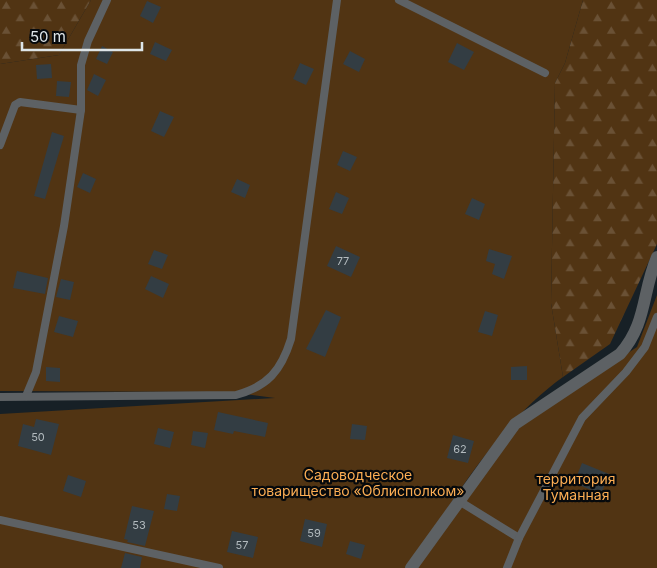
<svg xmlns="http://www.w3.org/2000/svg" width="657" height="568" font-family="Inter,sans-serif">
  <defs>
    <pattern id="forest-firs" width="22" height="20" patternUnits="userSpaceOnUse" patternTransform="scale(1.25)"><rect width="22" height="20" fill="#513413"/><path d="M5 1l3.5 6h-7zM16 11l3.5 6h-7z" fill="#6a5135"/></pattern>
  </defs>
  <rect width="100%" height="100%" fill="#172026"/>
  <!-- green -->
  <g fill="#513413">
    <path d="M91,0H583L565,63L555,83L551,303L563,377C496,425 454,501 407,568H0V414L275,398L230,392L0,391V64L59,55Z"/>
    <path d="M657,295V568H415L512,433L554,402L637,347Z"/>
  </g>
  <!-- forest -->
  <g fill="url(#forest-firs)">
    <path d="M0,0H91L59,55L0,64Z"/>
    <path d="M583,0H657V244L610,344L563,377L551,303L555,83L565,63Z"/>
  </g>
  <!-- building -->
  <g fill="#333d43">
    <path d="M147,1L161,7L153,23L140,16Z"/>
    <path d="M155,42L172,50L166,61L150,54Z"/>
    <path d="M457,43L474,52L464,70L448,62Z"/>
    <path d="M102,46L113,52L107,64L96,59Z"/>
    <path d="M350,51L365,59L359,72L343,64Z"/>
    <path d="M300,63L314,69L306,85L293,79Z"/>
    <path d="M51,64L52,78L37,79L36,65Z"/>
    <path d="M94,74L106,80L98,96L87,90Z"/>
    <path d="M57,81L71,82L69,97L56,96Z"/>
    <path d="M160,111L174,117L164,137L151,131Z"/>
    <path d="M52,132L64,136L45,199L34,196Z"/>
    <path d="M343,151L357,157L350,171L337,165Z"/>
    <path d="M83,173L96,179L90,193L77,187Z"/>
    <path d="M237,179L250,185L245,198L231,192Z"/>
    <path d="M336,192L349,198L342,214L329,209Z"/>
    <path d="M472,198L485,204L479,220L465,214Z"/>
    <path d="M336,246L360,257L351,277L327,266Z"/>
    <path d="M489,249L512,256L504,279L492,274L495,264L486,261Z"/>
    <path d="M154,250L168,255L162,269L148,264Z"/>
    <path d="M17,271L48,278L45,294L13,288Z"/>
    <path d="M151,276L169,284L163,298L145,289Z"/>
    <path d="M61,279L74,282L70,300L56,297Z"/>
    <path d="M326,310L341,317L325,357L306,349Z"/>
    <path d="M485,311L498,315L492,336L478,332Z"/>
    <path d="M59,316L78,321L73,337L54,332Z"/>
    <path d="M527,366V380H511V367Z"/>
    <path d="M46,367L60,368V382L46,381Z"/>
    <path d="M218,412L268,423L265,437L234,431L233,434L214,430Z"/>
    <path d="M36,419L59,424L51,455L18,446L23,424L34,427Z"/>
    <path d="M352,424L367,426L365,440L350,439Z"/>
    <path d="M158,428L174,432L170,448L154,444Z"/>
    <path d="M193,431L208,433L205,448L191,445Z"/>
    <path d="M453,435L474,441L468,463L447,458Z"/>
    <path d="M582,463L609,474L601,494L574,483Z"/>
    <path d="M68,475L86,481L81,497L63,491Z"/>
    <path d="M167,494L180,496L177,511L164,509Z"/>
    <path d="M132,506L154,511L145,546L127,542L128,540L124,539Z"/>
    <path d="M305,519L327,524L322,547L300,541Z"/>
    <path d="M232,531L258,537L253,558L227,552Z"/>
    <path d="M350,541L365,545L361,559L346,554Z"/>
    <path d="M125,553L142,557L140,568H121Z"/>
  </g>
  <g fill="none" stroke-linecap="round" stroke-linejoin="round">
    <!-- service -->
    <g stroke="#5d6164" stroke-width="8">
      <path d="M399,0L545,73"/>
      <path d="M0,145L15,105L20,102L81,110"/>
      <path d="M26,396L36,372L64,226L81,110V65L88,41L107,0"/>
      <path d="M0,397L236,395C268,386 281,371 291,339L337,0"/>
      <path d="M459,501L519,538"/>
      <path d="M0,520L219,568"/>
      <path d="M507,568L519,538L582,418L626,372L645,347L657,317"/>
    </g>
    <!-- minor -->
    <path stroke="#5d6164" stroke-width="12" d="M411,568L515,424L620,354C647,324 642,292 657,257"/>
  </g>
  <g text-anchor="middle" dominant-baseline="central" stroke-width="4.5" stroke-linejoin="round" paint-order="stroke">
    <!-- number labels -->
    <g font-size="11" fill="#b3bbbf">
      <text x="343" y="261">77</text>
      <text x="38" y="437">50</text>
      <text x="460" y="449">62</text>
      <text x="139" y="525">53</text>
      <text x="314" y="533">59</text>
      <text x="242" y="545">57</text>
    </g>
    <!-- park labels -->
    <g font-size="14" fill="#fdae54" stroke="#06090c">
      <text x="358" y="474">Садоводческое<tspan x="358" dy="16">товарищество «Облисполком»</tspan></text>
      <text x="576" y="478">территория<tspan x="576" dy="16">Туманная</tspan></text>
    </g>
  </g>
  <!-- scale -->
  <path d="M22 42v8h120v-8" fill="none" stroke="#dee5e8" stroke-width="2.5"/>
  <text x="30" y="42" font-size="15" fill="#dee5e8" stroke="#06090c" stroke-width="4" paint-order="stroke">50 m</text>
</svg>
